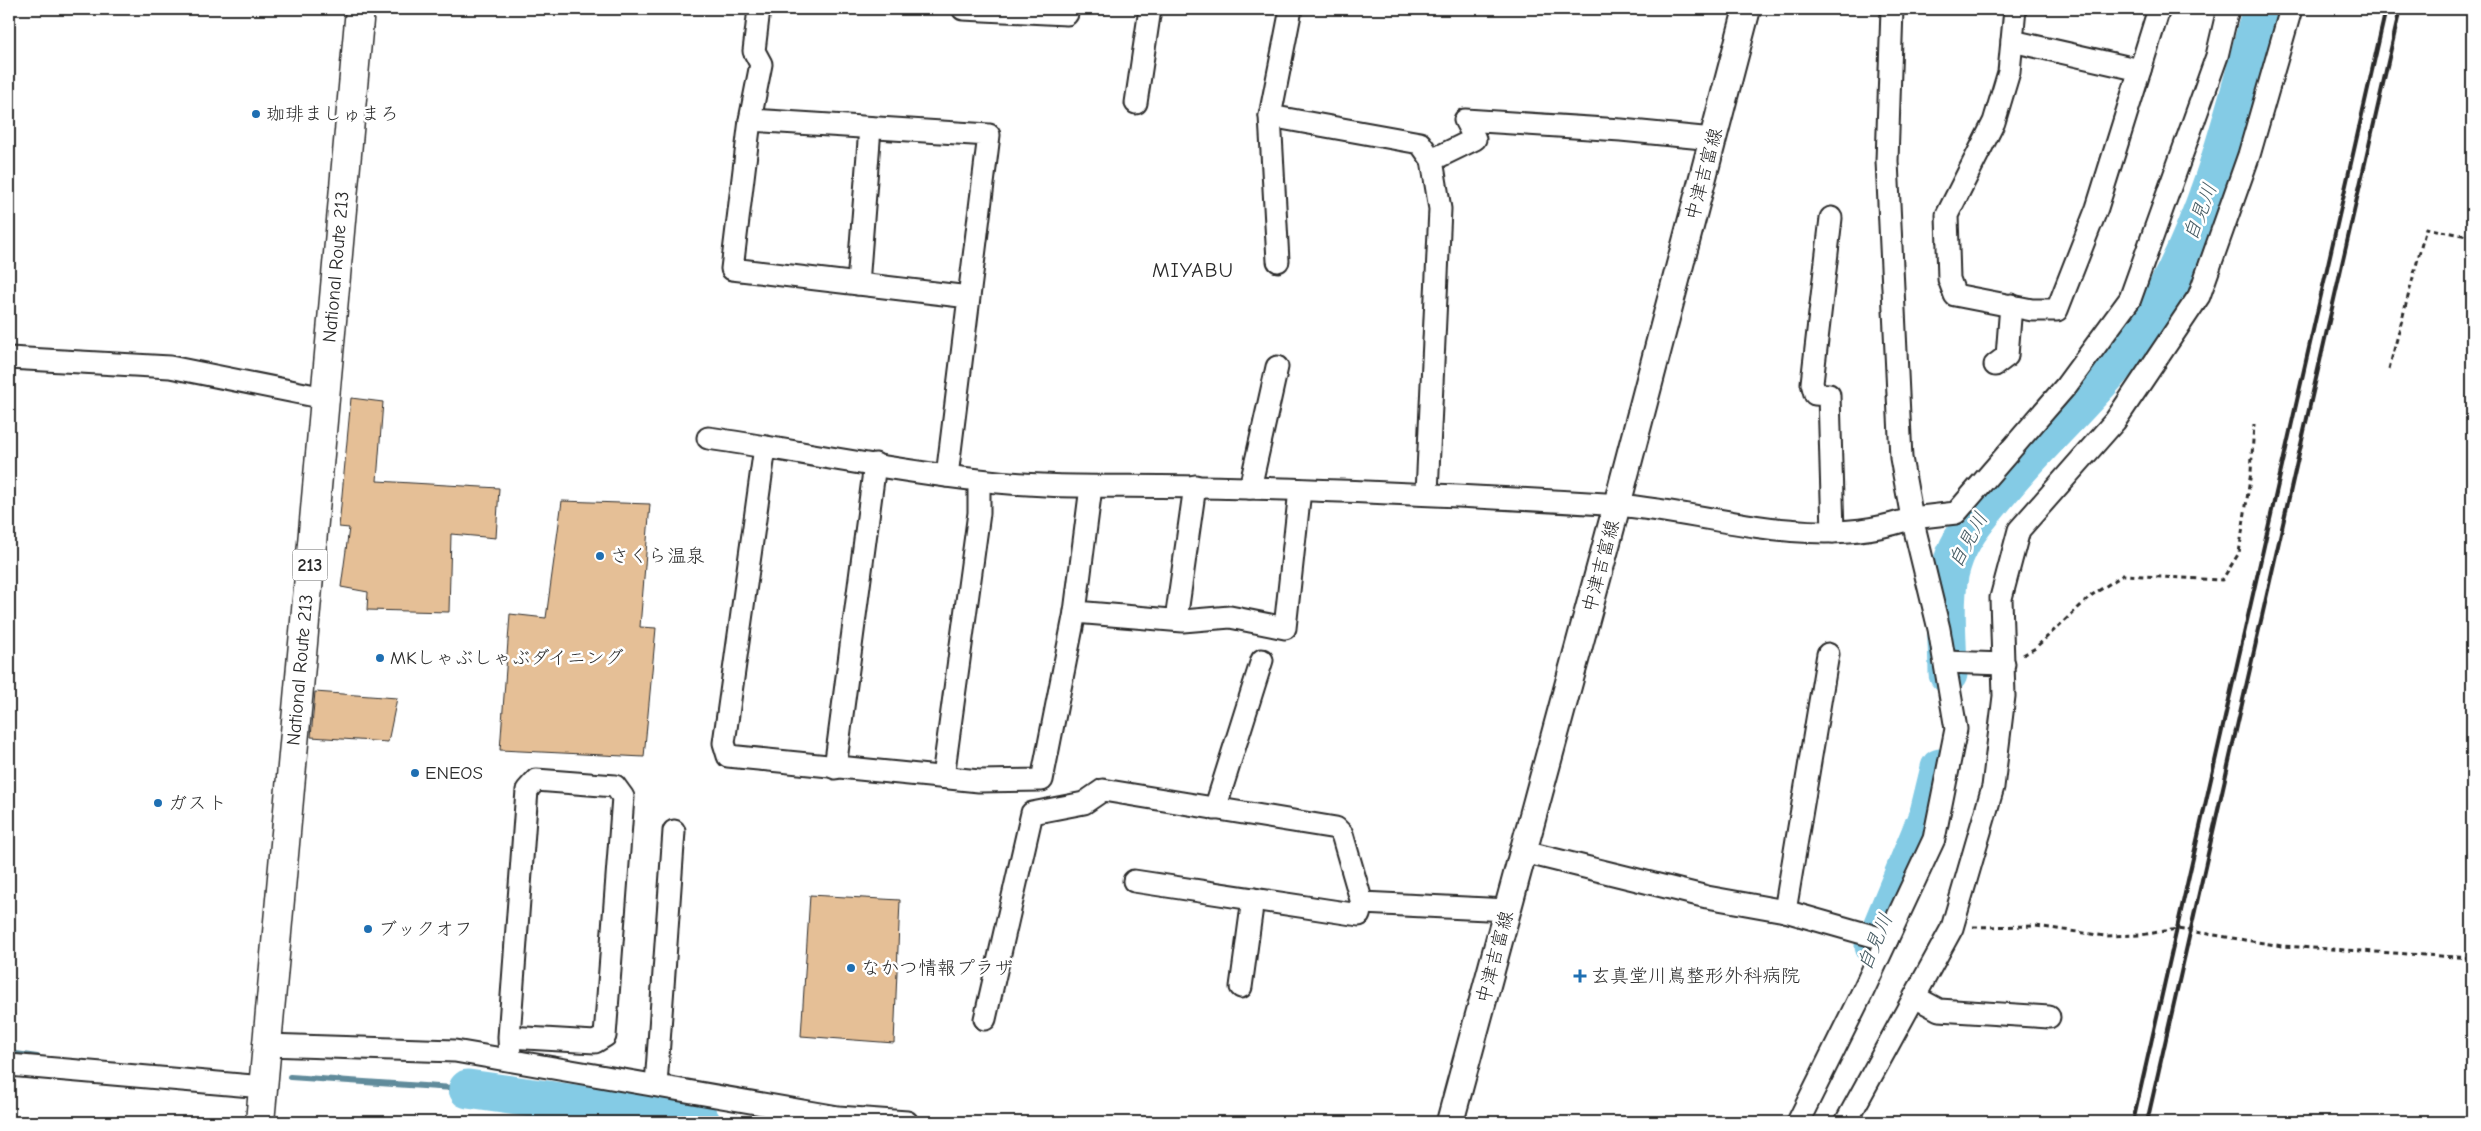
<svg xmlns="http://www.w3.org/2000/svg" width="2481" height="1131" font-family="'Comic Neue','Klee One',sans-serif">
  <rect width="100%" height="100%" fill="#fff"/>
  <filter id="ink" filterUnits="userSpaceOnUse"><feTurbulence type="fractalNoise" baseFrequency=".02" numOctaves="2"/><feDisplacementMap in="SourceGraphic" scale="10" xChannelSelector="R" yChannelSelector="G"/><feConvolveMatrix kernelMatrix="1 2 1 2 8 2 1 2 1" color-interpolation-filters="sRGB"/></filter>
  <g filter="url(#ink)">
    <g fill="none" stroke-linecap="round" stroke-linejoin="round">
      <!-- stream -->
      <g stroke="#608b9b" stroke-width="6">
        <path d="M9,1053L37,1057"/>
        <path d="M290,1077L468,1089"/>
      </g>
      <!-- river -->
      <g stroke="#84cbe5" stroke-width="39">
        <path d="M1948,674C1948,643 1942,593 1952,564C1960,537 1979,516 1997,494C2046,433 2112,379 2153,313C2209,223 2235,110 2262,9"/>
        <path d="M1874,946L1929,813L1940,768"/>
        <path d="M468,1089L701,1122"/>
      </g>
    </g>
    <!-- building -->
    <g fill="#e5bf96" stroke="#2b2b2b">
      <path d="M351,398L383,402L377,481L499,488L496,538L451,534L449,612L367,610L368,592L341,587L349,528L339,527Z"/>
      <path d="M562,501L650,504L640,627L656,628L644,757L500,750L510,614L546,618Z"/>
      <path d="M315,692L397,698L388,742L311,737Z"/>
      <path d="M810,895L900,900L894,1043L801,1036Z"/>
    </g>
    <g fill="none" stroke-linecap="round" stroke-linejoin="round">
      <!-- minor casing -->
      <g stroke="#2b2b2b" stroke-width="25">
        <g id="minor">
          <path d="M963,9L1067,14"/>
          <path d="M1291,9L1270,116L1420,143L1432,160L1440,209L1427,493"/>
          <path d="M2015,9L2009,72L1994,122L1947,215L1949,279L1955,295L2032,310H2057L2097,208L2159,9"/>
          <path d="M2012,41L2140,70"/>
          <path d="M1136,103L1150,9"/>
          <path d="M1270,116L1278,261"/>
          <path d="M750,120L761,64L754,51L759,9"/>
          <path d="M1432,160L1475,139L1465,120L1621,130L1713,139"/>
          <path d="M1831,218L1812,383L1815,394L1829,395L1833,532"/>
          <path d="M858,284L870,128"/>
          <path d="M9,358L170,367L325,398"/>
          <path d="M1995,365L2007,356L2011,305"/>
          <path d="M708,438C798,451 888,470 979,480C1052,489 1125,485 1198,487C1334,489 1469,496 1605,504C1706,510 1813,554 1912,518L1901,458L1887,161L1892,9"/>
          <path d="M765,447L724,743L728,756L979,781L1042,780L1075,612L1091,487"/>
          <path d="M947,476L989,135L750,120L732,269L969,297"/>
          <path d="M1250,488L1277,367"/>
          <path d="M1075,612L1183,621L1230,617L1285,628L1300,490"/>
          <path d="M1176,620L1195,486"/>
          <path d="M1945,662L2004,664"/>
          <path d="M835,768L875,464"/>
          <path d="M943,777L979,513V481"/>
          <path d="M1215,809L1262,660"/>
          <path d="M1524,852L1707,897L1785,911L1887,940"/>
          <path d="M1134,881L1359,915L1362,903"/>
          <path d="M1785,911L1828,654"/>
          <path d="M1241,987L1253,899"/>
          <path d="M1915,997L1939,1010L2049,1017"/>
          <path d="M985,1019L1032,813L1084,803L1103,790L1336,828L1342,834L1362,903L1508,910"/>
          <path d="M509,1037L595,1042L605,1036L623,797L615,786L536,780L527,790L509,1037L510,1059"/>
          <path d="M266,1045L455,1051L838,1117L907,1122"/>
          <path d="M9,1065L263,1087"/>
          <path d="M656,1085L674,831"/>
          <path d="M1798,1122L1863,991L1934,839L1956,729L1939,629L1912,518L1956,513L2066,386L2130,299L2217,56L2228,9"/>
          <path d="M1846,1122L1952,928L1993,787L2004,696L2001,598L2019,530L2115,421L2199,296L2249,155L2291,9"/>
        </g>
      </g>
      <!-- major casing -->
      <g stroke="#2b2b2b" stroke-width="30">
        <path id="major" d="M1450,1122L1617,505L1747,9"/>
      </g>
      <!-- highway casing -->
      <g stroke="#2b2b2b" stroke-width="31">
        <path id="highway" d="M260,1122L360,9"/>
      </g>
      <!-- path -->
      <g stroke="#2b2b2b" stroke-width="3" stroke-dasharray="5 4" stroke-linecap="butt">
        <path d="M2389,369L2426,228L2472,237"/>
        <path d="M2023,655L2034,649L2092,595L2123,575L2222,580L2239,553L2251,472L2254,424"/>
        <path d="M1973,927L2036,926L2105,936L2141,935L2177,929L2282,946L2472,958"/>
      </g>
      <!-- minor -->
      <use href="#minor" stroke="#fff" stroke-width="21"/>
      <!-- major -->
      <use href="#major" stroke="#fff" stroke-width="26"/>
      <!-- highway -->
      <use href="#highway" stroke="#fff" stroke-width="28"/>
      <!-- rail -->
      <g stroke="#2b2b2b" stroke-width="4">
        <path d="M2133,1122L2386,9"/>
        <path d="M2147,1122L2400,9"/>
      </g>
    </g>
  </g>
  <!-- markers -->
  <g fill="#1f6fb2" stroke="#fff" stroke-width="2">
    <circle cx="256" cy="114" r="5"/>
    <circle cx="600" cy="556" r="5"/>
    <circle cx="380" cy="658" r="5"/>
    <circle cx="415" cy="773" r="5"/>
    <circle cx="158" cy="803" r="5"/>
    <circle cx="368" cy="929" r="5"/>
    <circle cx="851" cy="968" r="5"/>
    <path d="M1577.5 968.5h5v5h5v5h-5v5h-5v-5h-5v-5h5z"/>
  </g>
  <g text-anchor="middle" dominant-baseline="central" stroke-width="5" stroke-linejoin="round" paint-order="stroke">
    <!-- shield labels -->
    <rect fill="#fff" stroke="#6b6b6b" stroke-width="1" x="292.5" y="549.5" width="35" height="31" rx="4"/>
    <g font-size="18" font-weight="bold" fill="#2b2b2b">
      <text x="310" y="565">213</text>
    </g>
    <!-- poi labels -->
    <g font-size="19" fill="#2b2b2b" stroke="#fff" text-anchor="start">
      <text x="266" y="114">珈琲ましゅまろ</text>
      <text x="610" y="556">さくら温泉</text>
      <text x="390" y="658">MKしゃぶしゃぶダイニング</text>
      <text x="425" y="773">ENEOS</text>
      <text x="168" y="803">ガスト</text>
      <text x="378" y="929">ブックオフ</text>
      <text x="861" y="968">なかつ情報プラザ</text>
      <text x="1591" y="976">玄真堂川嶌整形外科病院</text>
    </g>
    <!-- street labels -->
    <g font-size="19" fill="#2b2b2b" stroke="#fff">
      <text transform="translate(1704 174) rotate(-75)">中津吉富線</text>
      <text transform="translate(336 267) rotate(-85)">National Route 213</text>
      <text transform="translate(1601 566) rotate(-75)">中津吉富線</text>
      <text transform="translate(300 670) rotate(-85)">National Route 213</text>
      <text transform="translate(1495 957) rotate(-75)">中津吉富線</text>
    </g>
    <!-- water labels -->
    <g font-size="20" font-style="italic" fill="#465b63" stroke="#fff">
      <text transform="translate(2200 212) rotate(-69)">自見川</text>
      <text transform="translate(1968 540) rotate(-61)">自見川</text>
      <text transform="translate(1875 942) rotate(-67)">自見川</text>
    </g>
    <!-- quarter labels -->
    <g font-size="21" letter-spacing="1" fill="#2b2b2b" stroke="#fff">
      <text x="1193" y="270">MIYABU</text>
    </g>
  </g>
  <!-- margin -->
  <rect width="2481" height="1131" fill="none" stroke="#fff" stroke-width="30"/>
  <rect x="15" y="15" width="2451" height="1101" fill="none" stroke="#2b2b2b" stroke-width="2" filter="url(#ink)"/>
</svg>
